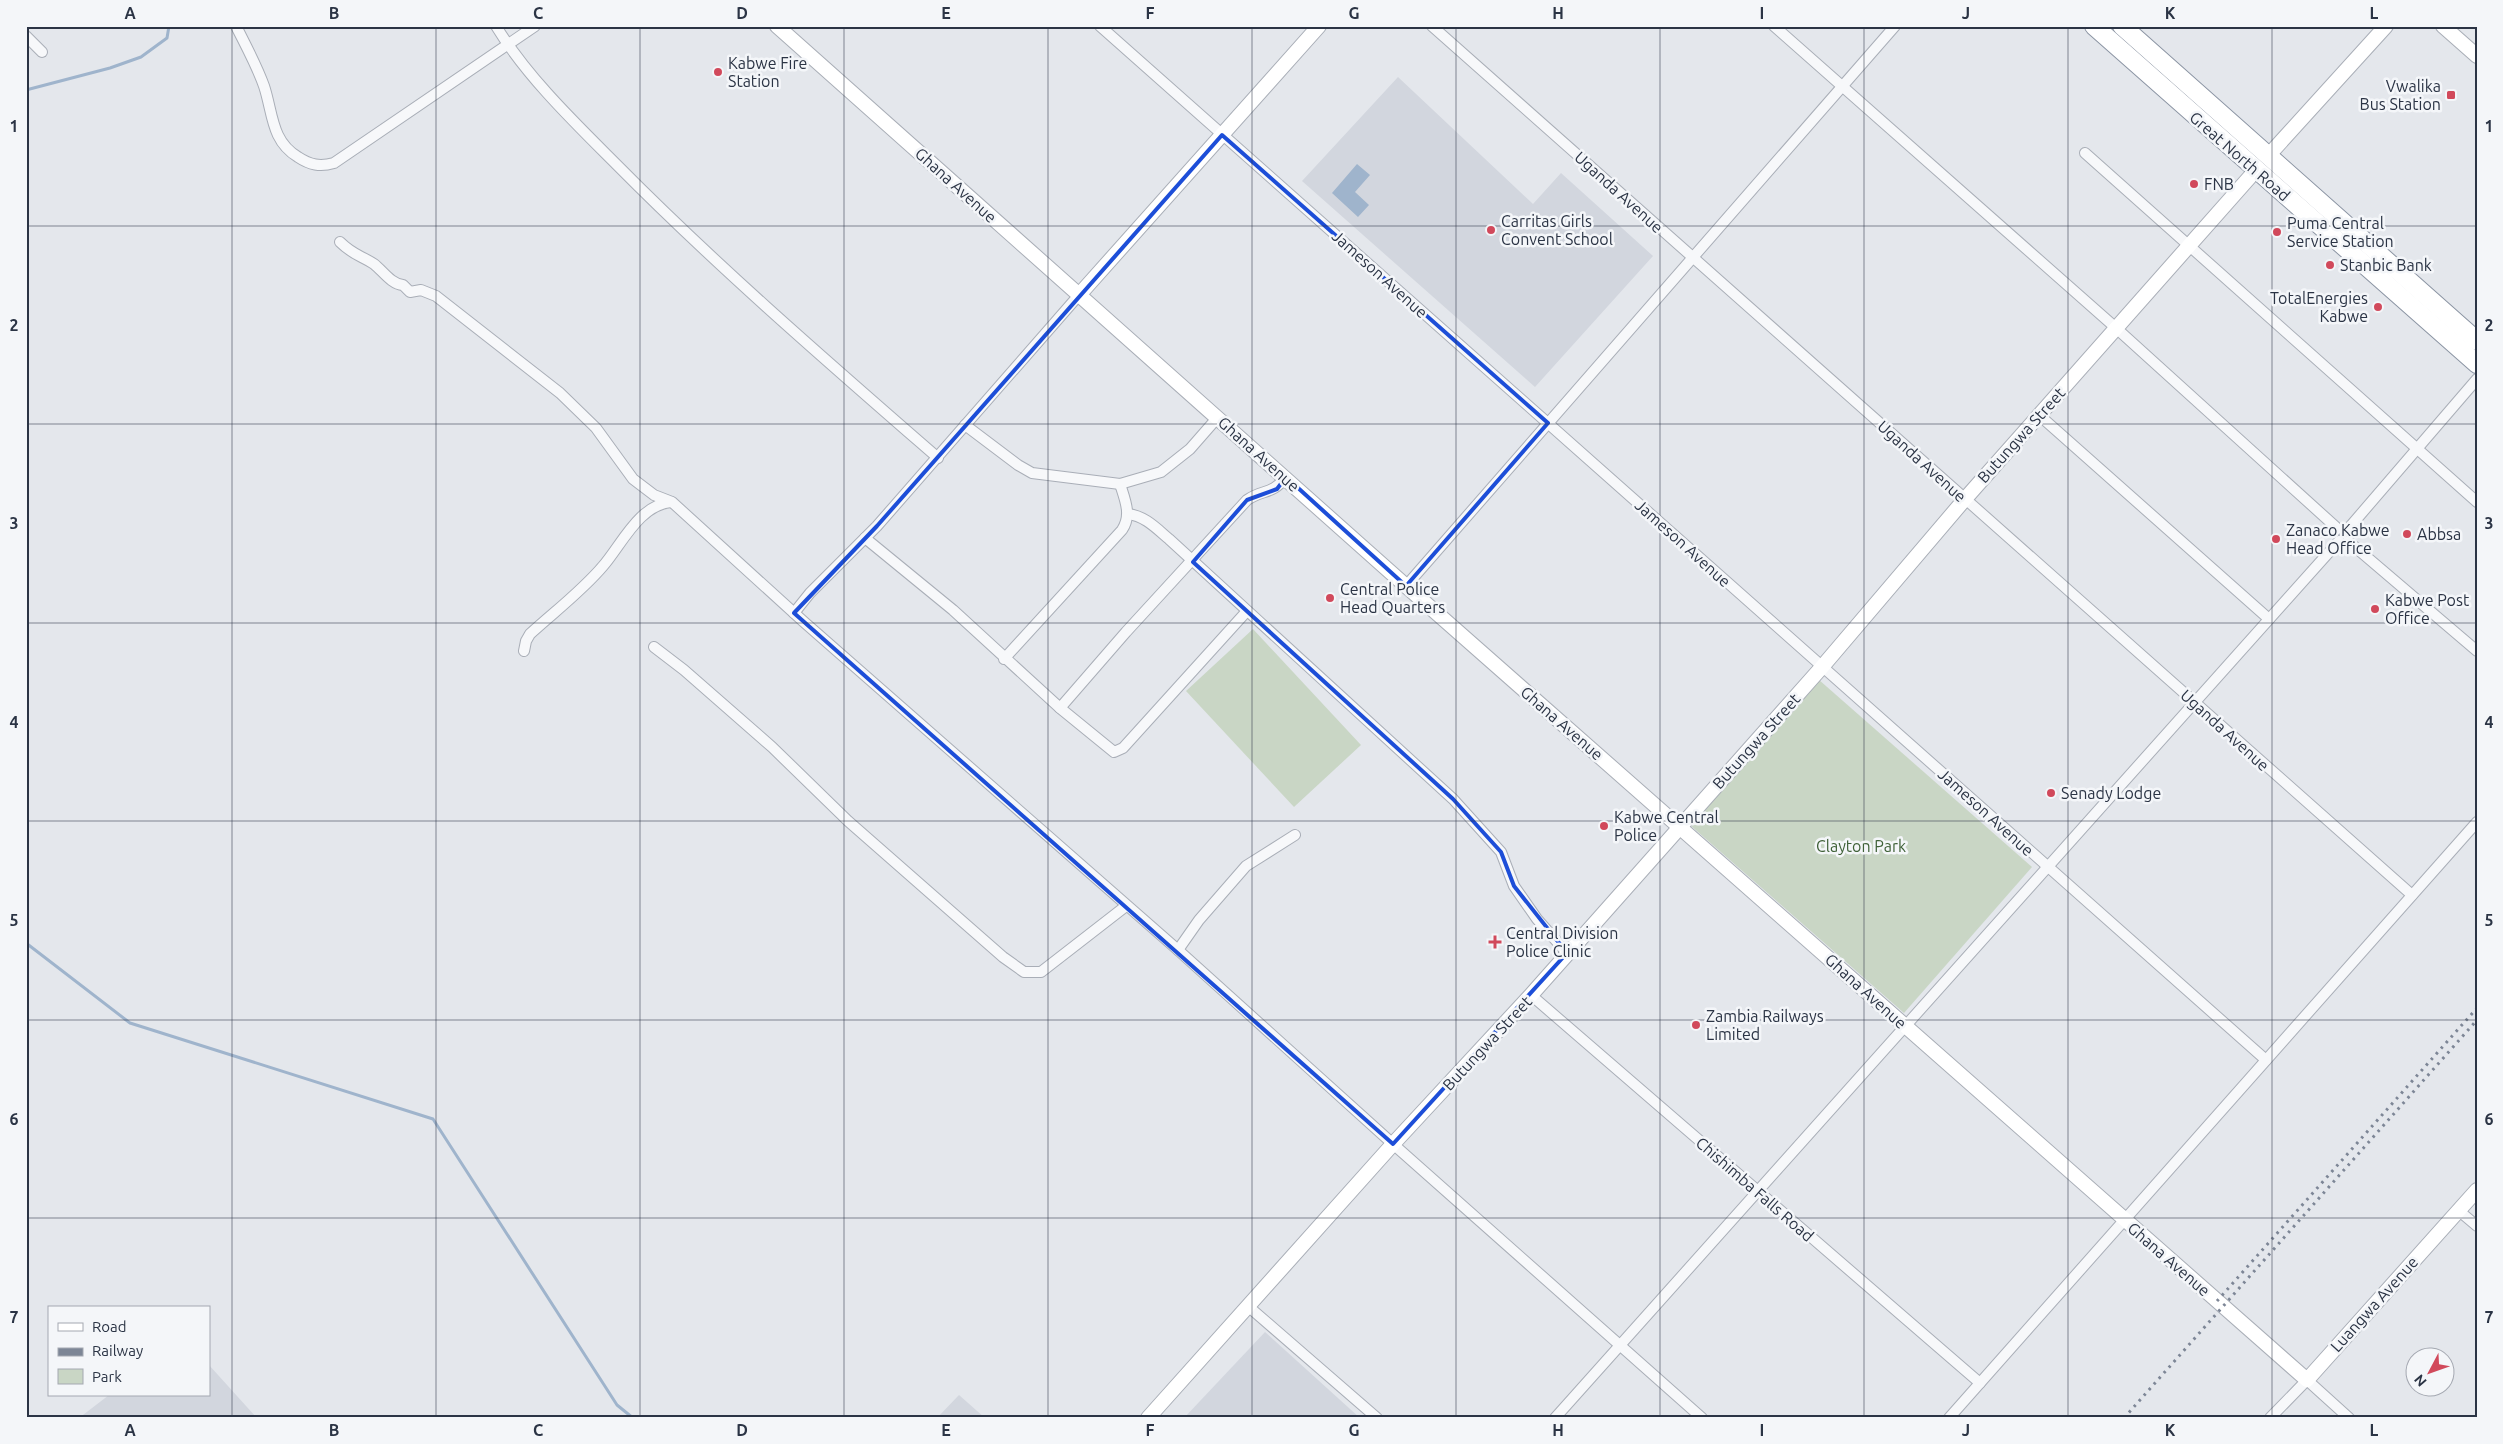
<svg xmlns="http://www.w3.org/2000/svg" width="2503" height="1444" font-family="Ubuntu,sans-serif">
  <rect width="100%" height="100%" fill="#e4e7ec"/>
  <!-- built -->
  <g fill="#d2d6de">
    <path d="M1398,77L1533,204L1561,173L1653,256L1535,387L1302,181Z"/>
    <path d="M1265,1332L1360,1418H1184Z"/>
    <path d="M209,1365L257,1418H79L109,1395H209Z"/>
    <path d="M959,1395L985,1418H937Z"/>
  </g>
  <!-- green -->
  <g fill="#c9d6c5">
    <path d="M1253,629L1361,745L1294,807L1186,691Z"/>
    <path d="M1818,679L2032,867L1904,1013L1690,825Z"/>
  </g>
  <!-- water -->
  <path fill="#9fb4cc" d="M1357,164L1370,175L1355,192L1369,205L1358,217L1332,193Z"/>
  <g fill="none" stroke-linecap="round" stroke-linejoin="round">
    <!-- stream -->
    <g stroke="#9fb4cc" stroke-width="3">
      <path d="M26,90L110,68L141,57L167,38L169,26"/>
      <path d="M26,943L130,1023L433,1119L617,1405L633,1418"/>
    </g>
    <!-- street casing -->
    <g stroke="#a9aeb7" stroke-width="12">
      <g id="street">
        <path d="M236,26C246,46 257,66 264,86C273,113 271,141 298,157C310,165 320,167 334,163L535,26"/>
        <path d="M496,26C527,77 575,123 617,165C719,268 829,363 938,458"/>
        <path d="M1100,26L2266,1060"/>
        <path d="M1432,26L2412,895"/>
        <path d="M1774,26L2116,328L2338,529"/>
        <path d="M26,36L42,52"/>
        <path d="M2085,153L2477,502"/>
        <path d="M340,242C353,255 360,255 374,264C383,271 391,284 403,285L410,292L421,290L436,296L560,393L596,428L633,479L654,495L672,502L804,622L1178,950L1393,1144L1702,1418"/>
        <path d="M2039,415L2269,619"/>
        <path d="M965,425L1018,465L1032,473L1120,484L1161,472L1190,449L1218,417"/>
        <path d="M1128,514C1145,516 1156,528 1169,539L1453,799L1501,852L1514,886L1537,919L1567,953"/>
        <path d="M2348,529L2477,379"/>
        <path d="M865,538L953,610L1060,708L1114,752L1123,748L1247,611"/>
        <path d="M2348,541L2477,651"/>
        <path d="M1406,586L1895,26"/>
        <path d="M794,613L810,593L877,526L1079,295"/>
        <path d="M654,647L684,670L772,747L848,821L1003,957L1024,972H1041L1126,906"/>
        <path d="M524,651L526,641L530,634C554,612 582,591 603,566C622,544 639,505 671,502"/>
        <path d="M1004,659L1122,530C1132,515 1125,500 1120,484"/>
        <path d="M1060,708L1126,632L1247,500C1263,489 1272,495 1286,477"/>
        <path d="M1178,950L1199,920L1246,866L1295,835"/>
        <path d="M1531,995L1980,1383"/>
        <path d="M2458,1210L2477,1226"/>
        <path d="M1249,1307L1377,1418"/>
        <path d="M1555,1418L2339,541"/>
        <path d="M1949,1418L2477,822"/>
        <path d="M2270,1418L2307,1380L2349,1418"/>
      </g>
    </g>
    <!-- secondary casing -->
    <g stroke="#a9aeb7" stroke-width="16">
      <g id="secondary">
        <path d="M777,26L1406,586L2307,1380L2477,1190"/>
        <path d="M2443,26L2477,56"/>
        <path d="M2268,156L2386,26"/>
        <path d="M1079,295L1319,26"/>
        <path d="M1148,1418L1393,1144L1531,995L1822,667L1965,499L2256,170"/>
      </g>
    </g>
    <!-- highway casing -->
    <g stroke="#8b94a3" stroke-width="20">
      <g id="highway">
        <path d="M2094,26L2477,364"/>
        <path d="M2122,26L2477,341"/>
      </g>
    </g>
    <!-- street -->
    <use href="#street" stroke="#f7f8fa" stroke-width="10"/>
    <!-- secondary -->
    <use href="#secondary" stroke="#fff" stroke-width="14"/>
    <!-- highway -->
    <use href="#highway" stroke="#fff" stroke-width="18"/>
    <!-- rail -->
    <g stroke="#7d8696" stroke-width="3" stroke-dasharray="2.5 5" stroke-linecap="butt">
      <path d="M2217,1301L2477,1008"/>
      <path d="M2124,1418L2477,1020"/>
    </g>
  </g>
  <!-- marked area -->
  <path fill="none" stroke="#1d4ed8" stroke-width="4" stroke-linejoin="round" d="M1222,135L1548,423L1406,586L1286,477L1277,489L1247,500L1193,562L1453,799L1501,852L1514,886L1567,953L1393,1144L794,613L877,526Z"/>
  <!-- grid -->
  <path fill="none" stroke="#2b3445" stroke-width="1" stroke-opacity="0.55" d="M232,26V1418M436,26V1418M640,26V1418M844,26V1418M1048,26V1418M1252,26V1418M1456,26V1418M1660,26V1418M1864,26V1418M2068,26V1418M2272,26V1418M26,226H2477M26,424H2477M26,623H2477M26,821H2477M26,1020H2477M26,1218H2477"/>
  <!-- markers -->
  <g fill="#d1495b" stroke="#f4f6f9" stroke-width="2">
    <circle cx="718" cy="72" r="5"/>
    <rect x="2446" y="90" width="10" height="10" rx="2.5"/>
    <circle cx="2194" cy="184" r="5"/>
    <circle cx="1491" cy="230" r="5"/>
    <circle cx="2277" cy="232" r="5"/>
    <circle cx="2330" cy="265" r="5"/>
    <circle cx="2378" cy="307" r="5"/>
    <circle cx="2407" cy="534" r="5"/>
    <circle cx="2276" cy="539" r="5"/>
    <circle cx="1330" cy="598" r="5"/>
    <circle cx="2375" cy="609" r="5"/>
    <circle cx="2051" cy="793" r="5"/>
    <circle cx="1604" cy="826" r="5"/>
    <path d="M1492.5 934.5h5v5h5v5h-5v5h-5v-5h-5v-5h5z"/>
    <circle cx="1696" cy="1025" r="5"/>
  </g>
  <g text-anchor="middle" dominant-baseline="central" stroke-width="5" stroke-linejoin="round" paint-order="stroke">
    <!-- poi labels -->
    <g font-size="16" fill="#2b3445" stroke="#f4f6f9" text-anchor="start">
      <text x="728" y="63">Kabwe Fire<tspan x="728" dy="18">Station</tspan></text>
      <text x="2441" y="86" text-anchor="end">Vwalika<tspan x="2441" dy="18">Bus Station</tspan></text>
      <text x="2204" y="184">FNB</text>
      <text x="1501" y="221">Carritas Girls<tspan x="1501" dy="18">Convent School</tspan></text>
      <text x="2287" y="223">Puma Central<tspan x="2287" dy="18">Service Station</tspan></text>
      <text x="2340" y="265">Stanbic Bank</text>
      <text x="2368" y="298" text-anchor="end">TotalEnergies<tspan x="2368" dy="18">Kabwe</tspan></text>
      <text x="2286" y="530">Zanaco Kabwe<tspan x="2286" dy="18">Head Office</tspan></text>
      <text x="2417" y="534">Abbsa</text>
      <text x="1340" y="589">Central Police<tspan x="1340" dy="18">Head Quarters</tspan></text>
      <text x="2385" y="600">Kabwe Post<tspan x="2385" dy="18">Office</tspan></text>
      <text x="2061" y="793">Senady Lodge</text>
      <text x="1614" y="817">Kabwe Central<tspan x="1614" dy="18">Police</tspan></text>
      <text x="1506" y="933">Central Division<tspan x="1506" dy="18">Police Clinic</tspan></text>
      <text x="1706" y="1016">Zambia Railways<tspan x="1706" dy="18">Limited</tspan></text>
    </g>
    <!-- street labels -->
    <g font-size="16" fill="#2b3445" stroke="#f4f6f9">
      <text transform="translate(2240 156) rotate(41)">Great North Road</text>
      <text transform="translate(956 185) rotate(42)">Ghana Avenue</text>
      <text transform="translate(1619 192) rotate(42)">Uganda Avenue</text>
      <text transform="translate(1380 274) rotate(42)">Jameson Avenue</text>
      <text transform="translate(2021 435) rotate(-48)">Butungwa Street</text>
      <text transform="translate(1259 454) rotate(42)">Ghana Avenue</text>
      <text transform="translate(1922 461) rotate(42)">Uganda Avenue</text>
      <text transform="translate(1683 543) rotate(42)">Jameson Avenue</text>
      <text transform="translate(1562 723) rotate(41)">Ghana Avenue</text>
      <text transform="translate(2225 730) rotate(42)">Uganda Avenue</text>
      <text transform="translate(1756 741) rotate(-48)">Butungwa Street</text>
      <text transform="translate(1986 812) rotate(42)">Jameson Avenue</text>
      <text transform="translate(1866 991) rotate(42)">Ghana Avenue</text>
      <text transform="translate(1487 1043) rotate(-47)">Butungwa Street</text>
      <text transform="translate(1755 1189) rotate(41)">Chishimba Falls Road</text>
      <text transform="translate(2169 1259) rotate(41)">Ghana Avenue</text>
      <text transform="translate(2374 1304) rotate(-48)">Luangwa Avenue</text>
    </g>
    <!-- park labels -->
    <g font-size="16" fill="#3f6138" stroke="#f4f6f9">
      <text x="1861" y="846">Clayton Park</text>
    </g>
  </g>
  <!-- border -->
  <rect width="2503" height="1444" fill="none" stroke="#f4f6f9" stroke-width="55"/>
  <!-- legend -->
  <rect x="48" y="1306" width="162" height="90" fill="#f4f6f9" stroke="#a4a8b1"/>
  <rect x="58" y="1323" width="25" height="8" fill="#ffffff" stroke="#a4a8b1"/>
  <text x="92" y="1332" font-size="15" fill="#2b3445">Road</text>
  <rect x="58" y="1348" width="25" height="8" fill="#7d8696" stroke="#a4a8b1"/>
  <text x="92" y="1356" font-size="15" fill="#2b3445">Railway</text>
  <rect x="58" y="1369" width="25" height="15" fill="#c9d6c5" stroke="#a4a8b1"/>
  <text x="92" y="1382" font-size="15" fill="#2b3445">Park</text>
  <!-- north arrow -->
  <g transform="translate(2430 1372) rotate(229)"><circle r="24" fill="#f4f6f9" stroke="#a4a8b1"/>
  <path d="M0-4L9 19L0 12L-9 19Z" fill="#d1495b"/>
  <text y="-8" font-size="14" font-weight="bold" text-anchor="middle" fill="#2b3445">N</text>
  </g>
  <rect x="28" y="28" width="2448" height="1388" fill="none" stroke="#2b3445" stroke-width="2"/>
  <g font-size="16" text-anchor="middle" font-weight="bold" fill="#2b3445">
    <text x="130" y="19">A</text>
    <text x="334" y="19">B</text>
    <text x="538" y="19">C</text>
    <text x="742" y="19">D</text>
    <text x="946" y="19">E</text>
    <text x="1150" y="19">F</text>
    <text x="1354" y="19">G</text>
    <text x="1558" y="19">H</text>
    <text x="1762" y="19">I</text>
    <text x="1966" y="19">J</text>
    <text x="2170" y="19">K</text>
    <text x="2374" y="19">L</text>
    <text x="14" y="132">1</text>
    <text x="2489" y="132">1</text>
    <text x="14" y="331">2</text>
    <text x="2489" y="331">2</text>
    <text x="14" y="529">3</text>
    <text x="2489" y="529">3</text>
    <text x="14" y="728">4</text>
    <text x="2489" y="728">4</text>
    <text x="14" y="926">5</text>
    <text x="2489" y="926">5</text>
    <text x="14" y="1125">6</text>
    <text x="2489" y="1125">6</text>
    <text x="14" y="1323">7</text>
    <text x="2489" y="1323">7</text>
    <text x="130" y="1436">A</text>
    <text x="334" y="1436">B</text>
    <text x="538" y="1436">C</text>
    <text x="742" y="1436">D</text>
    <text x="946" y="1436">E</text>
    <text x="1150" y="1436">F</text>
    <text x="1354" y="1436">G</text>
    <text x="1558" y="1436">H</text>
    <text x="1762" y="1436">I</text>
    <text x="1966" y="1436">J</text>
    <text x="2170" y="1436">K</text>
    <text x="2374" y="1436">L</text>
  </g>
</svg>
